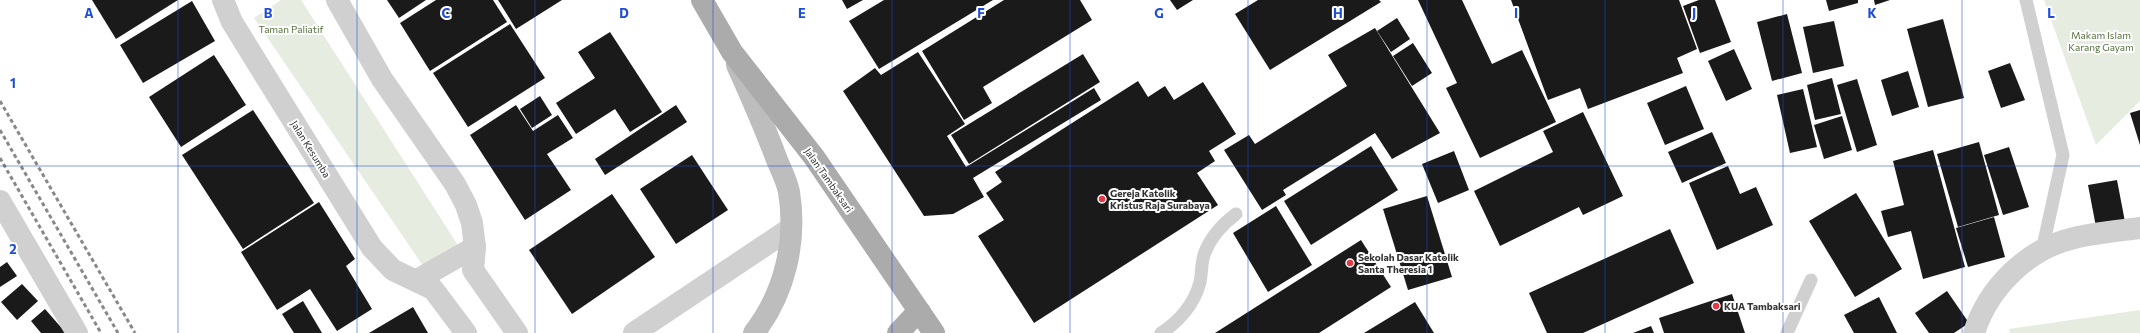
<svg xmlns="http://www.w3.org/2000/svg" width="2140" height="333" font-family="Commissioner,sans-serif">
  <rect width="100%" height="100%" fill="#fff"/>
  <!-- green -->
  <g fill="#e6ecdf">
    <path d="M281,0H301L459,247L426,270L254,18Z"/>
    <path d="M2044,0H2140V101L2096,145Z"/>
    <path d="M2140,310V333H2010L2009,329Z"/>
  </g>
  <!-- building -->
  <g fill="#1a1a1a">
    <path d="M92,0H178L116,39Z"/>
    <path d="M387,0H426L399,18Z"/>
    <path d="M436,0H493L507,22L430,71L400,23Z"/>
    <path d="M498,0H562L516,29Z"/>
    <path d="M842,0H863L847,9Z"/>
    <path d="M884,0H993L879,69L849,21Z"/>
    <path d="M1004,0H1080L1092,20L983,87L992,103L964,120L922,51Z"/>
    <path d="M1170,0H1193L1177,10Z"/>
    <path d="M1258,0H1379L1381,2L1270,70L1235,14Z"/>
    <path d="M1418,0H1462L1492,64L1522,50L1556,122L1480,158L1446,88L1457,83Z"/>
    <path d="M1511,0H1679L1697,49L1677,58L1683,73L1588,109L1580,88L1548,100Z"/>
    <path d="M1699,0H1715L1731,42L1700,53L1683,6Z"/>
    <path d="M1826,0H1858V3L1829,11Z"/>
    <path d="M1874,0H1890L1875,5Z"/>
    <path d="M192,1L215,41L143,83L120,45Z"/>
    <path d="M1787,14L1802,73L1772,81L1757,22Z"/>
    <path d="M1397,18L1410,39L1391,52L1377,31Z"/>
    <path d="M1943,19L1964,98L1928,107L1907,29Z"/>
    <path d="M1834,21L1844,66L1813,73L1803,27Z"/>
    <path d="M510,24L545,78L468,127L433,73Z"/>
    <path d="M1375,28L1440,133L1392,159L1375,133L1283,190L1286,195L1262,210L1224,150L1249,135L1255,144L1347,86L1328,55Z"/>
    <path d="M610,32L662,112L630,132L615,109L576,134L556,103L595,78L578,52Z"/>
    <path d="M1413,43L1432,73L1412,86L1393,56Z"/>
    <path d="M1734,49L1752,89L1726,101L1708,61Z"/>
    <path d="M918,52L965,124L947,136L966,167L1094,88L1101,100L973,178L984,197L953,214L924,216L843,91L875,68L881,75Z"/>
    <path d="M1083,54L1100,82L969,164L951,135Z"/>
    <path d="M214,55L246,105L181,147L149,97Z"/>
    <path d="M2010,63L2025,100L2001,108L1988,71Z"/>
    <path d="M1908,71L1919,107L1892,116L1881,80Z"/>
    <path d="M1832,78L1841,114L1815,120L1807,85Z"/>
    <path d="M1857,79L1877,145L1857,152L1837,85Z"/>
    <path d="M1138,81L1148,97L1165,86L1174,100L1203,82L1236,134L1209,151L1215,161L1197,173L1218,205L1034,323L978,236L1004,220L986,193L1002,182L995,172Z"/>
    <path d="M1686,86L1704,129L1665,145L1647,103Z"/>
    <path d="M1803,89L1817,147L1790,153L1777,95Z"/>
    <path d="M540,96L552,115L532,128L520,109Z"/>
    <path d="M516,105L533,131L558,115L573,138L547,154L571,190L525,220L470,135Z"/>
    <path d="M676,105L687,122L605,175L595,159Z"/>
    <path d="M253,110L314,203L243,249L182,155Z"/>
    <path d="M2140,110V145L2130,113Z"/>
    <path d="M1583,112L1623,196L1583,215L1579,207L1500,246L1474,191L1553,152L1543,131Z"/>
    <path d="M1842,116L1852,150L1824,159L1814,125Z"/>
    <path d="M1712,132L1726,163L1682,183L1668,152Z"/>
    <path d="M1979,142L1999,215L1958,227L1937,154Z"/>
    <path d="M1371,146L1398,190L1311,245L1284,201Z"/>
    <path d="M2009,147L2029,207L2003,215L1984,155Z"/>
    <path d="M1933,150L1965,267L1923,279L1911,231L1888,237L1881,211L1904,205L1893,161Z"/>
    <path d="M1454,151L1469,190L1438,203L1422,164Z"/>
    <path d="M692,155L728,210L676,244L640,189Z"/>
    <path d="M1728,166L1740,194L1756,187L1773,225L1717,250L1689,183Z"/>
    <path d="M2117,180L2126,227L2097,232L2088,185Z"/>
    <path d="M1856,193L1902,269L1855,297L1809,221Z"/>
    <path d="M612,194L655,257L572,314L529,250Z"/>
    <path d="M1427,196L1452,277L1408,290L1383,209Z"/>
    <path d="M319,202L355,259L346,266L372,309L337,331L310,289L277,310L241,252Z"/>
    <path d="M1276,206L1312,265L1268,292L1233,233Z"/>
    <path d="M1994,217L2005,257L1968,267L1956,228Z"/>
    <path d="M1670,229L1694,283L1583,333H1547L1529,293Z"/>
    <path d="M1361,240L1391,287L1319,333H1215Z"/>
    <path d="M7,262L17,276L0,287V267Z"/>
    <path d="M22,284L38,301L17,320L1,302Z"/>
    <path d="M1947,291L1969,323L1954,333H1929L1915,313Z"/>
    <path d="M1732,294L1745,333H1664L1659,318Z"/>
    <path d="M1879,297L1897,333H1854L1844,315Z"/>
    <path d="M303,301L322,333H294L282,314Z"/>
    <path d="M1415,302L1434,333H1364Z"/>
    <path d="M413,307L428,333H369Z"/>
    <path d="M45,309L66,333H41L31,321Z"/>
    <path d="M1651,326L1654,333H1633Z"/>
  </g>
  <g fill="none" stroke-linecap="round" stroke-linejoin="round">
    <!-- lane -->
    <g stroke="#d0d0d0" stroke-width="13">
      <path d="M2026,0L2063,155L2042,251"/>
      <path d="M1161,333C1179,322 1195,303 1200,282C1202,273 1201,261 1205,252C1211,237 1224,223 1236,214"/>
      <path d="M1787,333L1811,280"/>
    </g>
    <!-- street -->
    <g stroke="#d0d0d0" stroke-width="22">
      <path d="M223,0L232,22L372,248L393,270L433,289L466,333"/>
      <path d="M337,0L382,79L455,184L466,205L472,223L475,247L473,270L517,333"/>
      <path d="M0,201L77,333"/>
      <path d="M417,280L475,247"/>
      <path d="M634,333L791,228"/>
      <path d="M1974,333C1988,288 2027,249 2074,238C2095,233 2118,231 2140,228"/>
    </g>
    <!-- secondary -->
    <path stroke="#bdbdbd" stroke-width="22" d="M737,65C751,96 765,128 777,160C781,170 787,181 789,192C797,241 785,293 754,333"/>
    <!-- primary -->
    <g stroke="#ababab" stroke-width="22">
      <path d="M702,0L732,52L814,157L934,333"/>
      <path d="M898,333L914,316L920,312"/>
    </g>
    <!-- rail -->
    <g stroke="#888" stroke-width="3" stroke-dasharray="4 3" stroke-linecap="butt">
      <path d="M0,101L135,333"/>
      <path d="M0,130L118,333"/>
      <path d="M0,158L101,333"/>
    </g>
  </g>
  <!-- grid -->
  <path fill="none" stroke="#1d4ed8" stroke-width="1" stroke-opacity="0.55" d="M178,0V333M357,0V333M535,0V333M713,0V333M892,0V333M1070,0V333M1248,0V333M1427,0V333M1605,0V333M1783,0V333M1962,0V333M0,166H2140"/>
  <!-- markers -->
  <g fill="#e63946" stroke="#fff" stroke-width="1.5">
    <circle cx="1102" cy="199" r="4"/>
    <circle cx="1350" cy="263" r="4"/>
    <circle cx="1716" cy="306" r="4"/>
  </g>
  <g text-anchor="middle" dominant-baseline="central" stroke-width="4" stroke-linejoin="round" paint-order="stroke">
    <!-- park labels -->
    <g font-size="10" fill="#56703f" stroke="#fff">
      <text x="291" y="29">Taman Paliatif</text>
      <text x="2101" y="35">Makam Islam<tspan x="2101" dy="12">Karang Gayam</tspan></text>
    </g>
    <!-- street labels -->
    <g font-size="10" fill="#333" stroke="#fff">
      <text transform="translate(311 149) rotate(58)">Jalan Kesumba</text>
      <text transform="translate(829 180) rotate(55)">Jalan Tambaksari</text>
    </g>
    <!-- poi labels -->
    <g font-size="10" font-weight="bold" fill="#333" stroke="#fff" text-anchor="start">
      <text x="1110" y="193">Gereja Katolik<tspan x="1110" dy="12">Kristus Raja Surabaya</tspan></text>
      <text x="1358" y="257">Sekolah Dasar Katolik<tspan x="1358" dy="12">Santa Theresia 1</tspan></text>
      <text x="1724" y="306">KUA Tambaksari</text>
    </g>
  </g>
  <g font-size="13" text-anchor="middle" font-weight="bold" fill="#1d4ed8" stroke="#fff" stroke-width="4" stroke-linejoin="round" paint-order="stroke">
    <text x="89" y="18">A</text>
    <text x="268" y="18">B</text>
    <text x="446" y="18">C</text>
    <text x="624" y="18">D</text>
    <text x="802" y="18">E</text>
    <text x="981" y="18">F</text>
    <text x="1159" y="18">G</text>
    <text x="1338" y="18">H</text>
    <text x="1516" y="18">I</text>
    <text x="1694" y="18">J</text>
    <text x="1872" y="18">K</text>
    <text x="2051" y="18">L</text>
    <text x="13" y="88">1</text>
    <text x="13" y="254">2</text>
  </g>
</svg>
